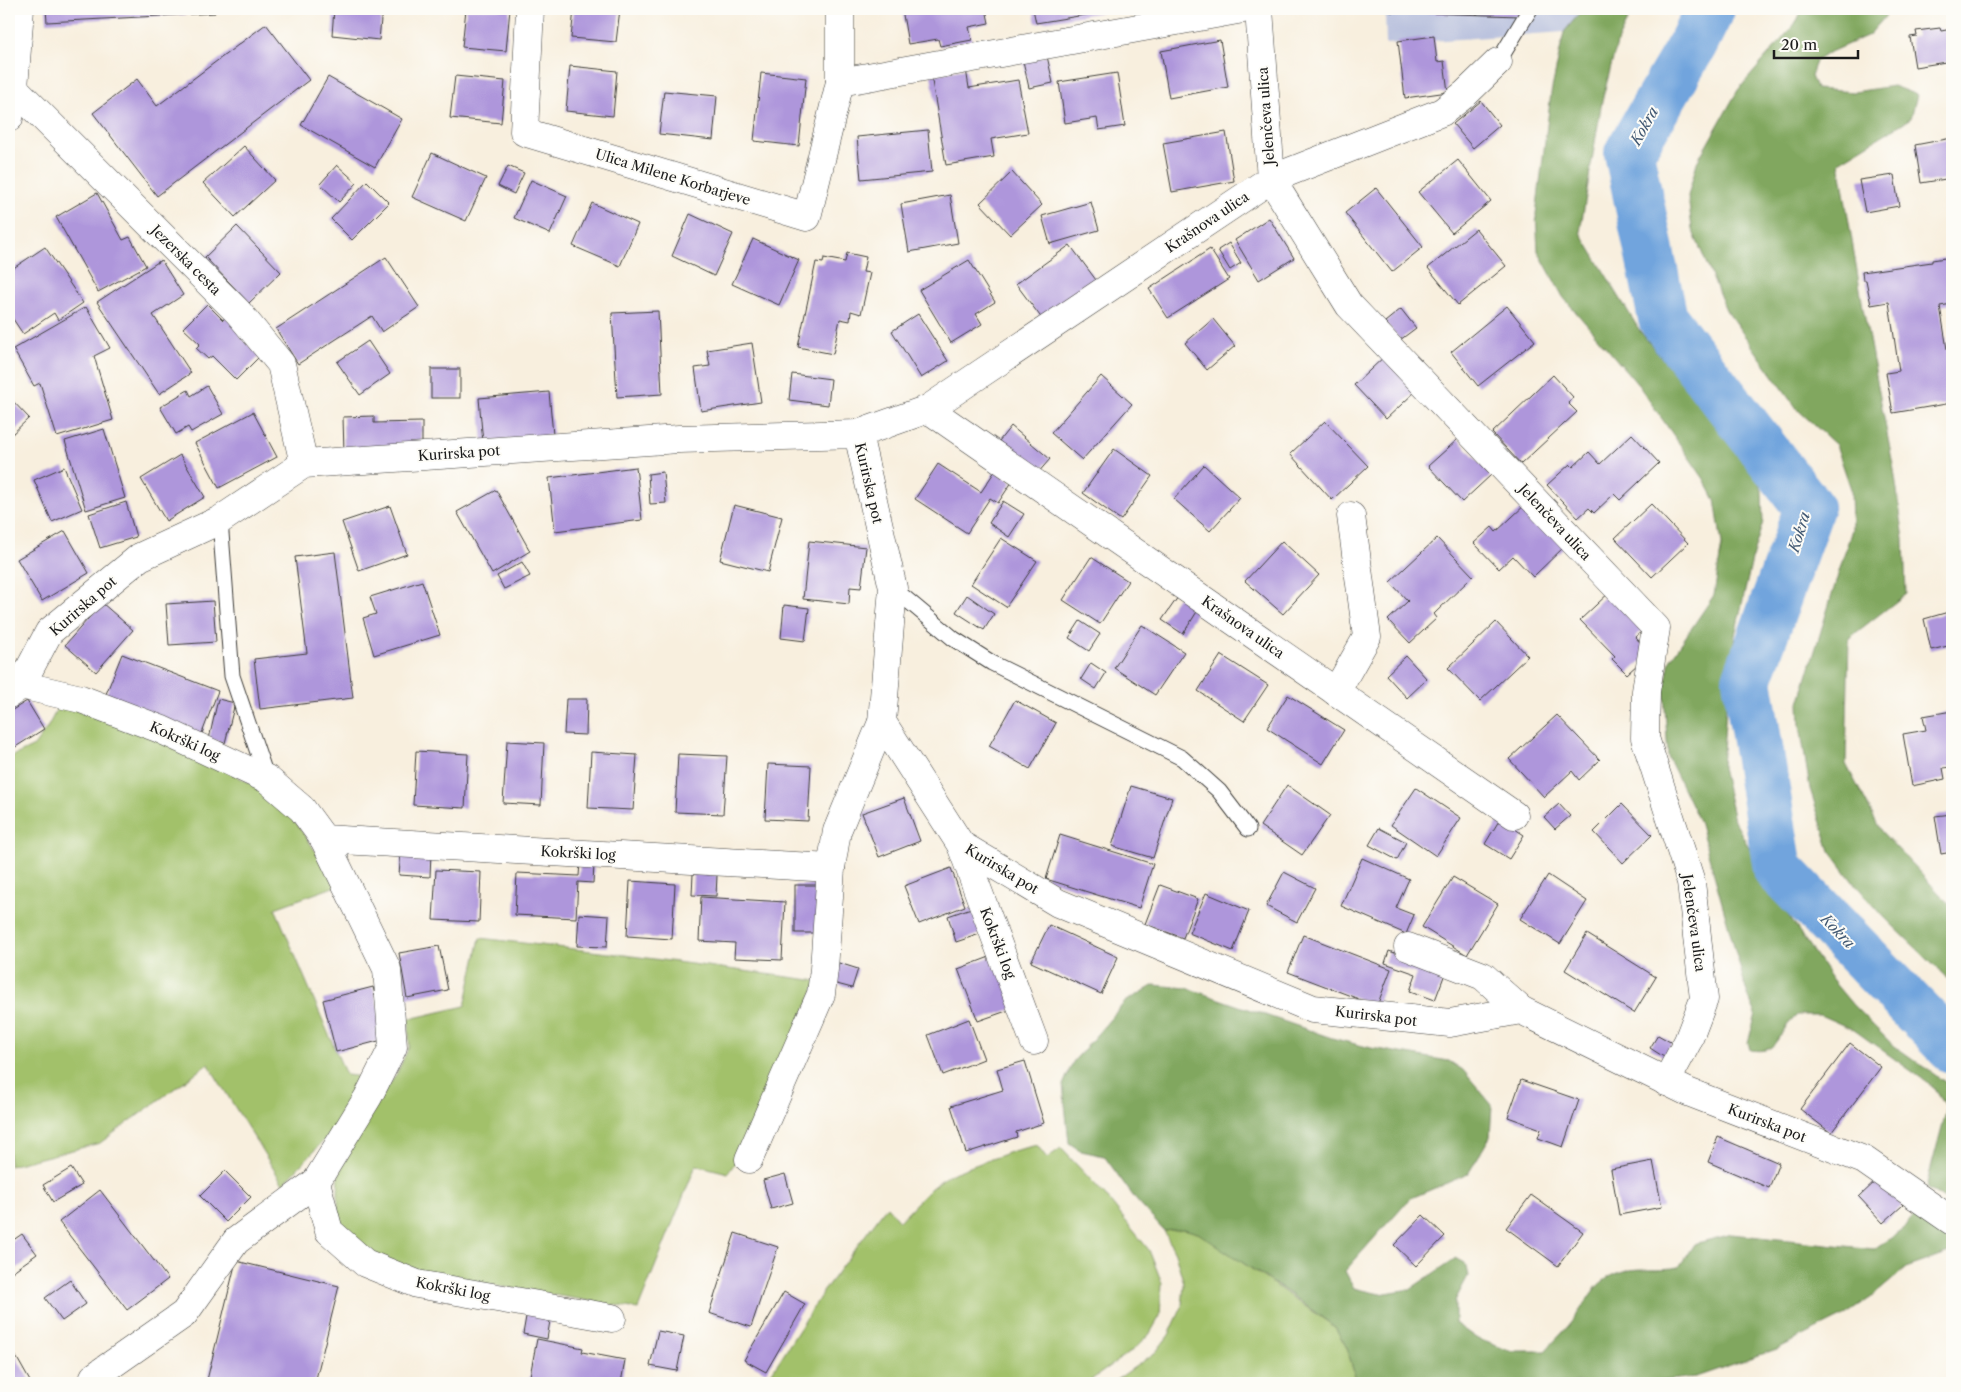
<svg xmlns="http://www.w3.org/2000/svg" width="1961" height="1392" font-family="'Libre Caslon Text',serif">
  <rect width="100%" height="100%" fill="#fdfcf7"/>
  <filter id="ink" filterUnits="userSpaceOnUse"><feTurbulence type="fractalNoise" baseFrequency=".02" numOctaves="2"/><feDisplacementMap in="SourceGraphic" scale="10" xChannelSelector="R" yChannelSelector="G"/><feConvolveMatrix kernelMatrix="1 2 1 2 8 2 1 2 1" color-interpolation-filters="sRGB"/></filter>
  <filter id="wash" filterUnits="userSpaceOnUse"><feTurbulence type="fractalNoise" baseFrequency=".0096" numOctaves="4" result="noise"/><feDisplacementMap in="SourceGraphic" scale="20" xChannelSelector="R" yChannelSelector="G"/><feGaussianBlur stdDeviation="1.12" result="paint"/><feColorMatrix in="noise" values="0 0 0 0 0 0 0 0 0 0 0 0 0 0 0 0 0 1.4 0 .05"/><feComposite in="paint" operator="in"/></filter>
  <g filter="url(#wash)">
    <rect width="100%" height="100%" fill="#f8efde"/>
    <!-- industrial -->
    <path fill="#bbc3de" d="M1385,9H1583L1564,32L1386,44Z"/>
    <!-- green -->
    <g fill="#a2c16a" stroke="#5f6e43">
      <path d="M62,700L159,736L279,798L339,885L275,908L346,1075L356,1076L365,1089L342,1121L283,1184L208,1064L100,1143L9,1166V758L34,746L47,728Z"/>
      <path d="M480,938L617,954L818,981L741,1154L728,1173L696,1165L638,1309L402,1270L385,1262L344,1230L338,1212V1192L339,1173L359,1132L397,1073L409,1047V1019L465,1006Z"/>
      <path d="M1037,1145L1047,1158L1061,1148L1104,1194L1149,1250L1162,1283L1160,1316L1149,1335L1134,1349L1087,1383H765L825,1289L887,1206L899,1221L930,1189L948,1175L1013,1151Z"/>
      <path d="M1184,1229L1198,1233L1207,1238L1335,1327L1347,1348L1357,1383H1112L1156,1352L1169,1335L1182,1307L1184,1284L1175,1253L1164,1231Z"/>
    </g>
    <!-- forest -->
    <g fill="#81a75e" stroke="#4e623d">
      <path d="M1583,9H1633L1618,40L1602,101L1580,232L1640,331L1750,466L1762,490L1763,522L1754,551L1735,635L1726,707L1722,768L1734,820L1776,897L1832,980L1852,1004L1892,1044L1952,1087V1204L1926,1187L1947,1108L1935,1088L1854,1030L1820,1015H1797C1793,1020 1787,1024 1784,1030C1773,1046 1772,1053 1750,1050L1748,1042L1756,1014L1748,996L1699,821L1668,757L1664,691L1670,660L1714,595L1722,544L1715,500L1704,479L1639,386L1563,297L1538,251L1536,214L1551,93L1564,32Z"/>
      <path d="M1804,9H1892L1869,35L1828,53L1816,61L1811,76L1816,89L1854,92L1893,86L1917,95L1911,118L1839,162L1864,313L1894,470L1904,539L1906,594L1849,638L1846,764L1881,831L1952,907V983L1885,918L1853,882L1830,851L1810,789L1800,726L1799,703L1852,529L1851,489L1836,445L1798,410L1726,310L1692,229L1688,196L1697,162L1738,90L1794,25Z"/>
      <path d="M1154,985L1187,988L1332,1038L1371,1048L1449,1061L1463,1070L1492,1105L1490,1137L1468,1174L1409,1199L1345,1271L1354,1288L1380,1294L1410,1289L1456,1258L1465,1263L1468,1276L1455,1301V1323L1476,1338L1510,1351H1545C1556,1339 1569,1327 1578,1313C1591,1295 1595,1282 1618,1273C1636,1266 1660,1271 1679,1267L1694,1244L1731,1234L1874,1249L1905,1227L1917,1213L1952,1239V1252L1906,1268L1872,1297L1842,1317L1777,1349L1696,1377L1641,1383H1357L1347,1348L1335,1327L1293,1296L1198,1233L1184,1229L1164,1231L1136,1200L1104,1156L1081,1151L1069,1143L1063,1085L1073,1062L1125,1002Z"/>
    </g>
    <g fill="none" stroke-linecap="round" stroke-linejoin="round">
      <!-- river -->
      <path stroke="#71a4dd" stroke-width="50" d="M1710,9L1692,45L1629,153L1663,319L1809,508L1747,680L1778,869L1952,1048"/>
    </g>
    <g id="blocks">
      <!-- building -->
      <g fill="#ae96db">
        <path d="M46,9H214L215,13L47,22Z"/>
        <path d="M334,9H382L379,40L332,35Z"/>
        <path d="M466,9H510L506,51L462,47Z"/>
        <path d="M574,9H620L616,42L571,38Z"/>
        <path d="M902,9H986L989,23L969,27L972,40L940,46L938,39L908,44Z"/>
        <path d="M1033,9H1103V12L1036,23Z"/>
        <path d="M1391,9H1520V16L1391,12Z"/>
        <path d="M266,24L309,80L157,196L93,113L137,79L157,106Z"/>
        <path d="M1940,28L1941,31L1952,29V61L1915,67L1910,37L1917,36L1916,31Z"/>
        <path d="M1434,36L1437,62L1444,61L1448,92L1405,98L1398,41Z"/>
        <path d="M1220,40L1228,87L1169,98L1161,51Z"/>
        <path d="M1047,56L1053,83L1029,88L1023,61Z"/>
        <path d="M570,66L617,71L613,116L566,111Z"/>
        <path d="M966,69L969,88L1018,80L1028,133L991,139L994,157L946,165L931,75Z"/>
        <path d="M761,73L806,78L799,146L754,141Z"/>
        <path d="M1117,73L1125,126L1099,130L1097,118L1065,123L1059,82Z"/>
        <path d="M455,76L505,81L501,123L450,118Z"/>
        <path d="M328,77L402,119L375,167L301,125Z"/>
        <path d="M664,91L717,96L713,140L659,134Z"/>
        <path d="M1481,101L1500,125L1473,148L1453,124Z"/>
        <path d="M928,130L932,172L861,179L857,137Z"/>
        <path d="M1226,132L1234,181L1172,192L1163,143Z"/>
        <path d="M1952,138V178L1921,183L1915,145Z"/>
        <path d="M244,146L275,180L235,217L203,183Z"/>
        <path d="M432,153L486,178L466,221L412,197Z"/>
        <path d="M1458,160L1491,201L1452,233L1418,192Z"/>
        <path d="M337,165L357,183L339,202L320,184Z"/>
        <path d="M508,166L524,173L514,194L498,186Z"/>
        <path d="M1012,172L1042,205L1010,235L980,203Z"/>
        <path d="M1894,175L1899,206L1865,212L1859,180Z"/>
        <path d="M531,180L567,196L550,234L514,218Z"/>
        <path d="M367,181L389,203L352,240L331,219Z"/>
        <path d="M1376,188L1423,247L1392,272L1345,213Z"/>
        <path d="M97,193L123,240L130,237L146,266L98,292L56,217Z"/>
        <path d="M950,195L958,243L909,252L901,204Z"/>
        <path d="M1091,202L1099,230L1050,244L1042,216Z"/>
        <path d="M592,203L638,224L620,266L573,246Z"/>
        <path d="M690,214L733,234L714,276L672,256Z"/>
        <path d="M1269,218L1294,258L1259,280L1235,240Z"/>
        <path d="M237,226L281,272L249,303L205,257Z"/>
        <path d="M1476,229L1506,266L1458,305L1428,268Z"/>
        <path d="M753,239L799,260L779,305L732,284Z"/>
        <path d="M1229,243L1241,263L1230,270L1218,250Z"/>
        <path d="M1070,245L1096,280L1043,320L1016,284Z"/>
        <path d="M45,247L83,303L58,320L54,313L23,334L9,313V294L13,291L9,285V271Z"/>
        <path d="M1210,249L1229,279L1168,318L1149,289Z"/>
        <path d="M847,253L866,257L863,272L870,273L861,314L851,311L850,321L840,319L833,354L798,347L816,262L823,263L824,258L845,262Z"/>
        <path d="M386,257L419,307L382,332L372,316L298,364L276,329Z"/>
        <path d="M1952,257V304L1940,306L1947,349L1952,348V403L1893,413L1886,373L1899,371L1889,302L1871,305L1866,280H1863L1862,272L1932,262V260Z"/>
        <path d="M161,260L183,295L153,315L191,373L159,394L97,302Z"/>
        <path d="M969,260L995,302L976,314L982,324L951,343L919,290Z"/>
        <path d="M207,304L223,320L227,315L244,332L240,336L260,356L236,380L212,356L208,359L196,348L200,344L183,328Z"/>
        <path d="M1507,306L1535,341L1478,386L1451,352Z"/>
        <path d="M86,307L110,348L94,356L113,420L57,437L40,383L34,386L13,349Z"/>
        <path d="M1401,309L1416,328L1400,340L1385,322Z"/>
        <path d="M658,311L662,394L617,397L612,313Z"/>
        <path d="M918,314L948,361L921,378L892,331Z"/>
        <path d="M1213,319L1235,346L1207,370L1185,343Z"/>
        <path d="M368,341L390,374L360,395L337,362Z"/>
        <path d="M752,343L761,402L701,411L695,368L710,366L707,350Z"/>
        <path d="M1386,355L1418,389L1386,419L1354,385Z"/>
        <rect x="431" y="369" width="29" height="29"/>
        <path d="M792,374L831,379L828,405L789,400Z"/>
        <path d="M1553,375L1573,397L1568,403L1577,412L1521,464L1492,433Z"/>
        <path d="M1101,376L1132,404L1082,460L1051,433Z"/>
        <path d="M207,386L223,414L191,432L188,427L176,434L160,407L188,390L191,396Z"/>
        <path d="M549,392L553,435L483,443L479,398Z"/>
        <path d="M9,397L29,418L9,437Z"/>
        <path d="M253,412L277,457L219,488L195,443Z"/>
        <path d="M374,416V423L422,422V452L344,453L343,417Z"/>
        <path d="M1325,421L1368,466L1332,500L1290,454Z"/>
        <path d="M1011,426L1050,459L1037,474L999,441Z"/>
        <path d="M104,429L125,498L86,510L65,441Z"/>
        <path d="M1632,434L1659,463L1620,500L1614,494L1594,513L1589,508L1578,518L1547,485L1570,464L1573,467L1589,452L1600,464Z"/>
        <path d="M1458,439L1491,475L1462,502L1428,466Z"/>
        <path d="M1114,449L1152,476L1121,520L1083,493Z"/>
        <path d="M180,455L205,497L166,521L141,479Z"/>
        <path d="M938,464L981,492L995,471L1012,482L998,503L990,498L967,533L915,499Z"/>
        <path d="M1204,465L1240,498L1210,531L1174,499Z"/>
        <path d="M64,467L82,509L52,522L34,480Z"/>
        <path d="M636,467L642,520L555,531L549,478Z"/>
        <path d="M663,472L666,503L650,504L648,474Z"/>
        <path d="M496,490L530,551L492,574L457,512Z"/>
        <path d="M1003,501L1024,514L1009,537L989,523Z"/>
        <path d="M126,502L136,537L100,548L89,514Z"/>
        <path d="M1527,503L1566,545L1533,577L1513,556L1499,569L1474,543L1492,527L1496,532Z"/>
        <path d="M1651,504L1688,543L1652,577L1615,538Z"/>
        <path d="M734,505L782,517L768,572L720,560Z"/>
        <path d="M390,506L407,554L359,571L342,522Z"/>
        <path d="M65,531L89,573L42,601L17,559Z"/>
        <path d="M1001,538L1037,561L1006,607L971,584Z"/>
        <path d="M1437,538L1473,576L1434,614L1437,618L1410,643L1388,620L1408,601L1390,582Z"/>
        <path d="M809,541L866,547L861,588L850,587L849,604L803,599Z"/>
        <path d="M1282,541L1319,575L1283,614L1245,581Z"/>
        <path d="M335,552L353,698L260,709L254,659L307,653L295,557Z"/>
        <path d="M1091,557L1128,581L1100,624L1063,600Z"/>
        <path d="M522,562L530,576L504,589L497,576Z"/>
        <path d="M422,581L440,635L374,655L363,618L376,614L370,597Z"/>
        <path d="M1612,590L1647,627L1635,637L1650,653L1627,674L1612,659L1615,656L1580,620Z"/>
        <path d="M967,595L994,614L984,630L956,612Z"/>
        <path d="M1178,597L1198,610L1183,634L1162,620Z"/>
        <path d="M213,601L216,642L169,645L166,604Z"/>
        <path d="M102,603L133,630L96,672L65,645Z"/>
        <path d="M784,605L809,608L805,641L781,638Z"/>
        <path d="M1952,611V645L1931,650L1924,619Z"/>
        <path d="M1080,621L1100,634L1089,651L1069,638Z"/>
        <path d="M1496,622L1528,656L1480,701L1448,668Z"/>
        <path d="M1142,625L1184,652L1155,695L1114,668Z"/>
        <path d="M122,654L218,691L201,736L104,699Z"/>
        <path d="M1221,655L1268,685L1244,721L1198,691Z"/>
        <path d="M1406,656L1427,679L1407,698L1386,675Z"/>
        <path d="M1091,663L1106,673L1096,689L1081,679Z"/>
        <path d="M1288,695L1344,730L1323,764L1267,728Z"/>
        <path d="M218,699L235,703L225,743L209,739Z"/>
        <path d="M566,699H587L586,735L564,734Z"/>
        <path d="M1015,700L1056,723L1030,769L989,746Z"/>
        <path d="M27,701L44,729L9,751V712Z"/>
        <path d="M1952,711V767L1943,768L1945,779L1912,786L1903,734L1926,730L1923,716Z"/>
        <path d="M1557,715L1600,760L1579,780L1572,771L1544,797L1509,759Z"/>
        <path d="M507,741L544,743L541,805L503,803Z"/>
        <path d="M416,751L468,754L465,808L413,805Z"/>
        <path d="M591,752L637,755L633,810L588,808Z"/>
        <path d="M678,754L727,756L723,814L675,812Z"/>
        <path d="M768,764L811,766L808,821L765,819Z"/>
        <path d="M1287,785L1330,815L1302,855L1260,826Z"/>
        <path d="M1131,786L1172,798L1153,858L1112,846Z"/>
        <path d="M1416,788L1461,818L1436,856L1391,825Z"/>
        <path d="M904,798L920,841L879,857L862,813Z"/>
        <path d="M1559,804L1570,816L1555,829L1544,817Z"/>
        <path d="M1622,804L1652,835L1623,863L1594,832Z"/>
        <path d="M1952,814V852L1941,854L1935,816Z"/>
        <path d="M1500,819L1524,835L1509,859L1485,844Z"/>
        <path d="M1379,828L1406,842L1397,860L1369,845Z"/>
        <path d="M1060,835L1153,864L1139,908L1046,879Z"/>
        <path d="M401,851L431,852L430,877L399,875Z"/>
        <path d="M1362,858L1409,879L1396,908L1414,915L1406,934L1341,906Z"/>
        <path d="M580,863L594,864L593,883L578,882L576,918L515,915L517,873L579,876Z"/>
        <path d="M951,868L965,906L919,924L904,886Z"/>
        <path d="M436,870L481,872L479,922L433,920Z"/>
        <path d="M1284,872L1315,888L1297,922L1266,906Z"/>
        <path d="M693,874L717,875L716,896L692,895Z"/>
        <path d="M1548,875L1587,901L1560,944L1520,919Z"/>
        <path d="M1453,877L1498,904L1467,955L1422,927Z"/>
        <path d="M630,881L675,884L672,939L627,936Z"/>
        <rect x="795" y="885" width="25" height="48"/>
        <path d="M1160,885L1198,899L1183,938L1145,924Z"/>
        <path d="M1206,893L1249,911L1233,951L1189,933Z"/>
        <path d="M701,897L785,902L782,960L734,958L735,943L699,941Z"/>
        <path d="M974,907L983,933L956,942L948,916Z"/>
        <path d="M579,914L609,916L607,947L577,946Z"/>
        <path d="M1049,925L1118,957L1101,994L1031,962Z"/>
        <path d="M1587,934L1656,977L1634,1013L1565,970Z"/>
        <path d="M1303,935L1391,969L1377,1006L1288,972Z"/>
        <path d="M439,946L448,990L407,998L399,953Z"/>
        <path d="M1389,951L1446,971L1435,1000L1410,991L1416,974L1385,963Z"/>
        <path d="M995,955L1015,1008L978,1021L958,969Z"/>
        <path d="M839,963L858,969L852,988L833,983Z"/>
        <path d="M373,987L386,1039L336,1052L323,1000Z"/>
        <path d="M969,1019L984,1059L943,1075L928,1035Z"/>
        <path d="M1658,1035L1672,1043L1664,1057L1650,1048Z"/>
        <path d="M1850,1043L1881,1067L1831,1133L1800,1109Z"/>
        <path d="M1025,1061L1044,1123L1016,1132L1017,1137L966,1153L951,1106L1003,1090L997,1069Z"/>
        <path d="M1521,1080L1579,1100L1563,1147L1538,1138L1541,1129L1508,1117Z"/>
        <path d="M1718,1137L1779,1163L1769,1188L1708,1162Z"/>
        <path d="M1653,1161L1662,1207L1619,1215L1611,1169Z"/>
        <path d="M71,1168L82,1185L53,1202L43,1185Z"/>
        <path d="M225,1171L251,1197L226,1222L200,1196Z"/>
        <path d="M785,1174L793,1203L771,1209L763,1180Z"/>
        <path d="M1878,1179L1903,1205L1883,1223L1859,1197Z"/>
        <path d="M100,1190L168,1279L127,1310L59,1222Z"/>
        <path d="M1531,1195L1583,1232L1558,1266L1506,1228Z"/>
        <path d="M1423,1215L1445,1236L1416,1266L1394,1245Z"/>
        <path d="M735,1233L778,1247L751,1327L709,1313Z"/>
        <path d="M22,1234L37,1254L9,1274V1243Z"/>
        <path d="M236,1261L339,1286L315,1383H221L207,1380Z"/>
        <path d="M70,1280L86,1304L62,1321L45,1298Z"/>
        <path d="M784,1292L805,1304L766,1372L744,1360Z"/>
        <path d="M527,1311L551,1315L547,1339L523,1334Z"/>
        <path d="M658,1331L684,1336L677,1371L650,1366Z"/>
        <path d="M537,1339L583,1348L582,1352L625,1360L621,1383H543L529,1381Z"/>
        <path d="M9,1344L31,1383H9Z"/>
      </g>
    </g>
  </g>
  <g filter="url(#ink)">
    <use href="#blocks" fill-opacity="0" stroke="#3d3c39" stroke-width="1"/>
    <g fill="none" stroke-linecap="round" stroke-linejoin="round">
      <!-- lane casing -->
      <g stroke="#3d3c39" stroke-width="17">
        <g id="lane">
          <path d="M1498,62L1530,9"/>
          <path d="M220,520L232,676L267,779"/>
          <path d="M893,588L954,639L992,663L1182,758L1219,791L1248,829"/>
        </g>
      </g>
      <!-- street casing -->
      <g stroke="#3d3c39" stroke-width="29">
        <g id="street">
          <path d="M530,9L524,132L807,217L840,82L1243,9"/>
          <path d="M840,9V82"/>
          <path d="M1259,9L1271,179L1349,305L1656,628L1646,691L1645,738L1691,882L1704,999L1688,1041L1666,1082"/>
          <path d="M1498,62L1465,94L1442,112L1271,179L928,409L1514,815"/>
          <path d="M14,88L238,312L281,364L304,464"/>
          <path d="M858,434L928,409"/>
          <path d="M21,685L81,699L160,729L267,779L302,809L324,839L831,868L837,831L882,722"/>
          <path d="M1336,692L1367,637L1351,516"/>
          <path d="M9,694L21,685L49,632L140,557L220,520L304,464L679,439L858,434L893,588L882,722L961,845L1058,903L1313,1009L1450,1023L1521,1010L1688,1092L1864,1160L1952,1221"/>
          <path d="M324,839L387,969L393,1047L368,1097L316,1182L329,1231L365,1263L417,1284L612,1318"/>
          <path d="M961,845L1034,1041"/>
          <path d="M1408,947L1483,976L1521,1010"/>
          <path d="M749,1159L821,994L824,969L831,868"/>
          <path d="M94,1377L184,1314L236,1241L316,1182"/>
        </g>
      </g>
      <!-- secondary casing -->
      <g stroke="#3d3c39" stroke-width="29">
        <path id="secondary" d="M9,118L14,88L20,9"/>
      </g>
      <!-- lane -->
      <use href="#lane" stroke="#fff" stroke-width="15"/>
      <!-- street -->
      <use href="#street" stroke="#fff" stroke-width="28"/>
      <!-- secondary -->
      <use href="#secondary" stroke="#fff" stroke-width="28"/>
    </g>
  </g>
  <g text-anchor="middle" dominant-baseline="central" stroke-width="4" stroke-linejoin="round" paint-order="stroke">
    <!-- street labels -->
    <g font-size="14" fill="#1c1c1c" stroke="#fdfcf7">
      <text transform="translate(1266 116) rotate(-94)">Jelenčeva ulica</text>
      <text transform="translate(673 177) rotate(17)">Ulica Milene Korbarjeve</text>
      <text transform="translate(1207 222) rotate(-34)">Krašnova ulica</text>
      <text transform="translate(186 260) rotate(45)">Jezerska cesta</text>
      <text transform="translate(459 453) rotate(-4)">Kurirska pot</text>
      <text transform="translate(869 483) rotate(77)">Kurirska pot</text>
      <text transform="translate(1555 522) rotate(47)">Jelenčeva ulica</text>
      <text transform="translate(83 606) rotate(-41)">Kurirska pot</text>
      <text transform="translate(1243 627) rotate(35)">Krašnova ulica</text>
      <text transform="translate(185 741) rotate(24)">Kokrški log</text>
      <text transform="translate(578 853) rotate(3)">Kokrški log</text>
      <text transform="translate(1002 869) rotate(31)">Kurirska pot</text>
      <text transform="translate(1694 923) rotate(82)">Jelenčeva ulica</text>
      <text transform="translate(998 943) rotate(69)">Kokrški log</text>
      <text transform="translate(1376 1016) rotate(7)">Kurirska pot</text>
      <text transform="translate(1767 1123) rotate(21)">Kurirska pot</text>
      <text transform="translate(453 1289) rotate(11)">Kokrški log</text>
    </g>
    <!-- water labels -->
    <g font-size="15" font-style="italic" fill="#425973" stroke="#fdfcf7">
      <text transform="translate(1644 126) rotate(-61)">Kokra</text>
      <text transform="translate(1799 532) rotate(-73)">Kokra</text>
      <text transform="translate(1838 931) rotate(46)">Kokra</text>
    </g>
  </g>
  <!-- margin -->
  <rect width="1961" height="1392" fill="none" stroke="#fdfcf7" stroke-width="30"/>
  <!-- scale -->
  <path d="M1774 50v8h84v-8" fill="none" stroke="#1c1c1c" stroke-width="2.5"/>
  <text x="1781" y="50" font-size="15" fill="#1c1c1c" stroke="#fdfcf7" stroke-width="4" paint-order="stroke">20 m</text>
</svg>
